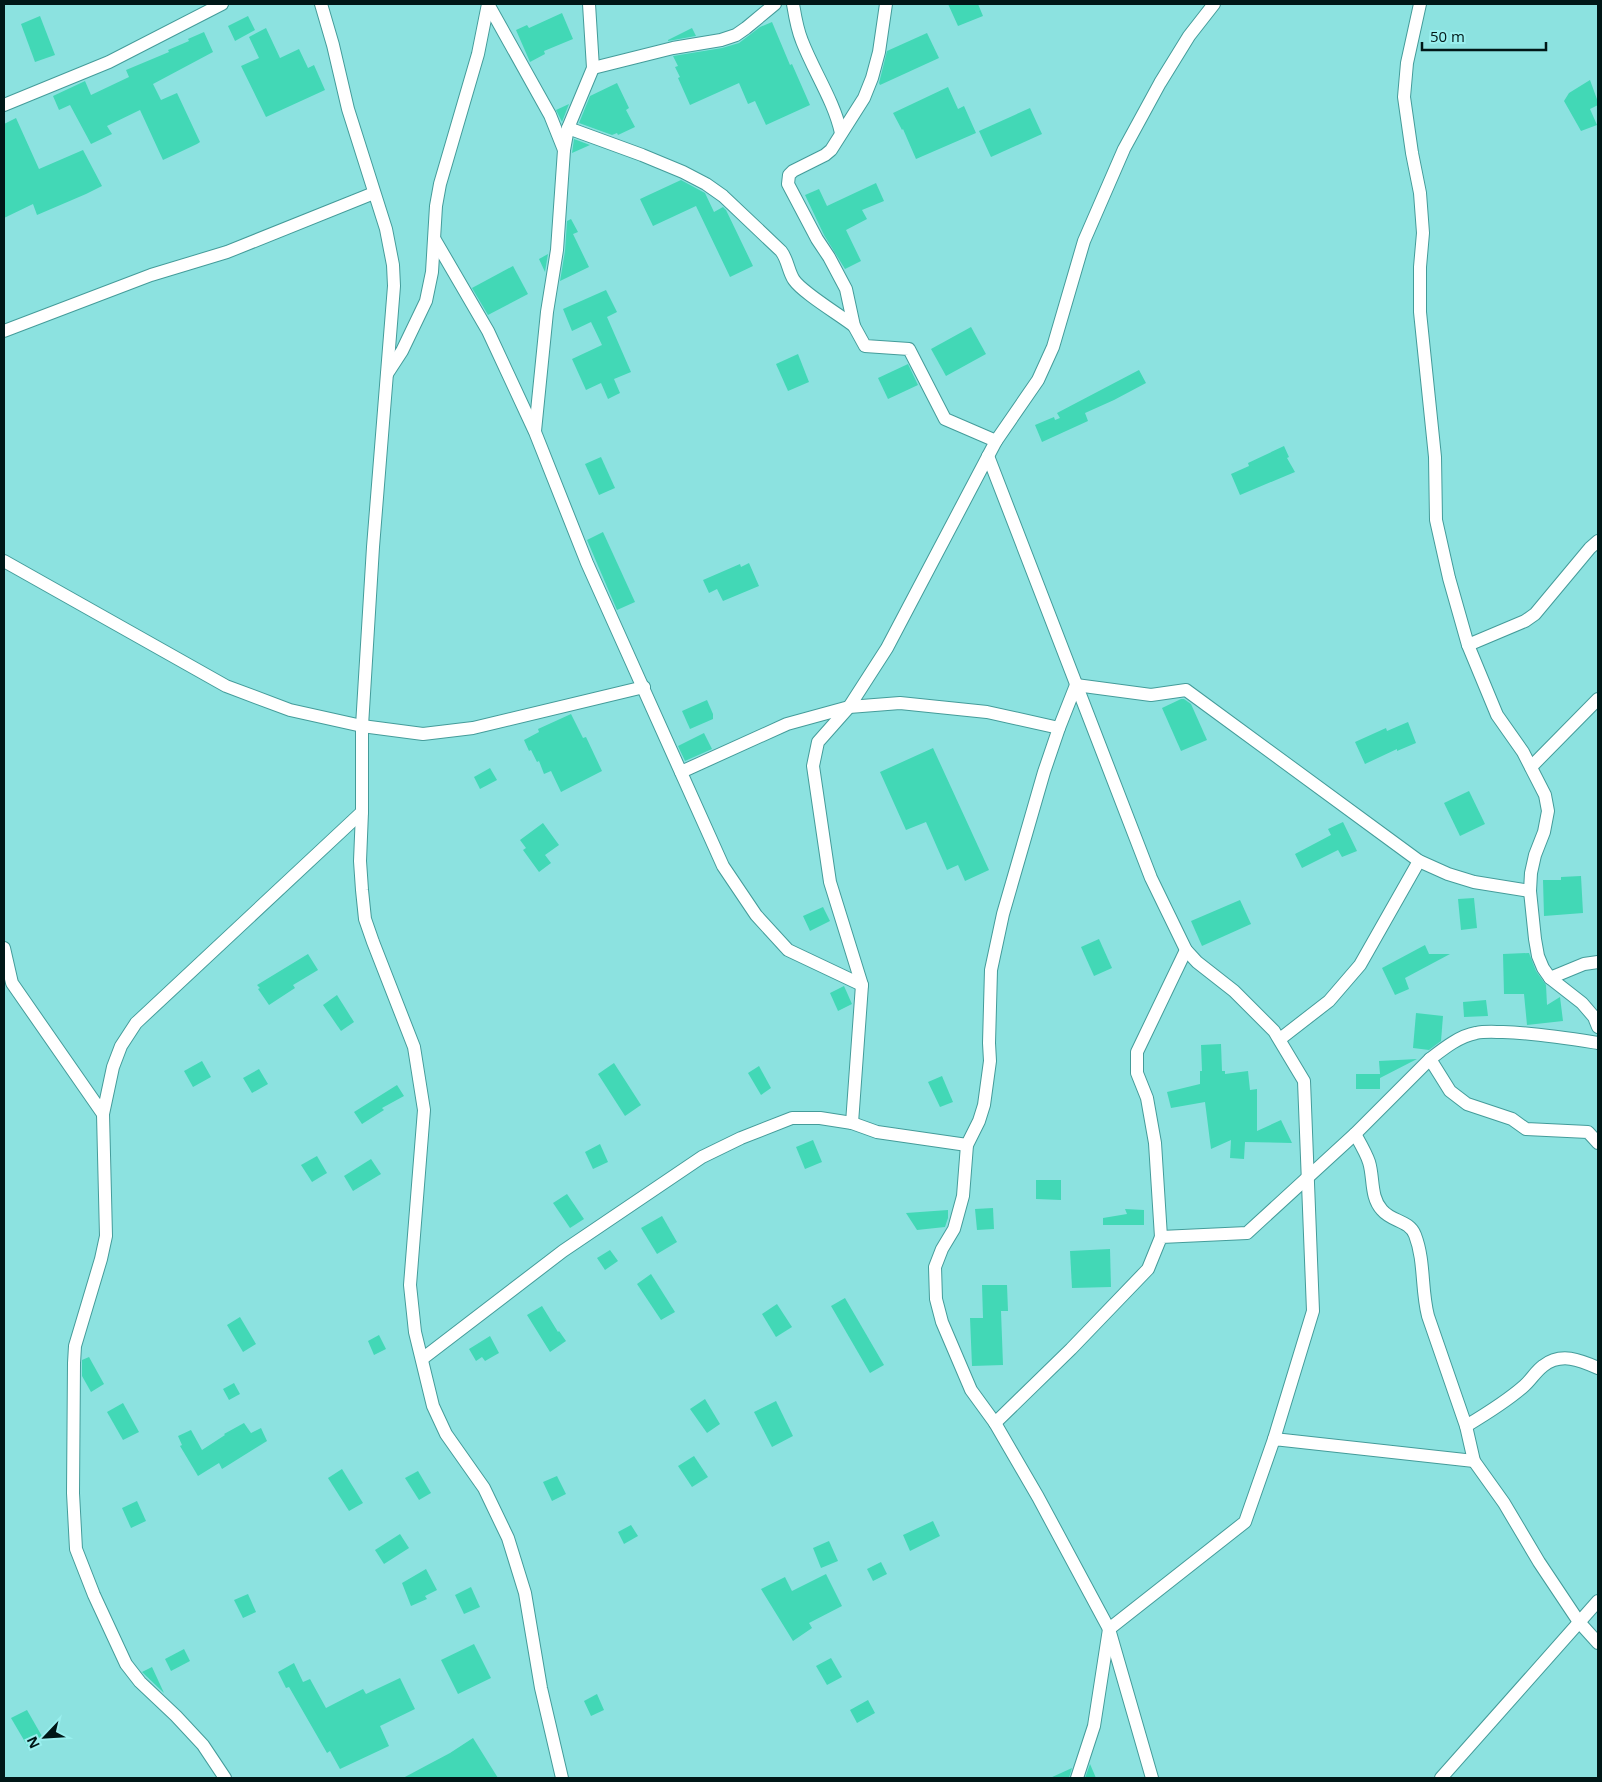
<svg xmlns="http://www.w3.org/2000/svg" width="1602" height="1782" font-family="'Open Sans',sans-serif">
  <rect width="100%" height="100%" fill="#8ce2e0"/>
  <!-- building -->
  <g fill="#42d8b6">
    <path d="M948,4H978L983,16L958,26Z"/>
    <path d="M562,13L573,39L544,51L545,54L530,62L516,30L527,25L529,28Z"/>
    <path d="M40,16L55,55L35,62L21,24Z"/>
    <path d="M248,16L255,30L235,41L228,26Z"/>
    <path d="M772,22L790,65L792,64L810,105L766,125L755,101L748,104L739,83L690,105L678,78L680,77L675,67L678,66L673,56L722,48L739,43L760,27Z"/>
    <path d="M266,28L280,58L299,49L308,68L314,65L325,90L266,117L241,66L259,58L249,37Z"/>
    <path d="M692,28L696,36L668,41V40Z"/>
    <path d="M204,32L213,52L153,84L161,100L177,93L200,142L197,144L163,160L140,110L107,126L112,134L91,144L70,105L59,110L53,96L85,81L91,95L129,77L126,70L169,52L168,50L189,41L188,39Z"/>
    <path d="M927,33L939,58L880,85L879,83L887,51Z"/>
    <path d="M1590,80L1598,102V105L1590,109L1597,125L1581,131L1564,101L1569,93Z"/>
    <path d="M617,83L629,108L626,110L635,127L618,135L617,133L612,135L579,123L590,96Z"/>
    <path d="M948,87L958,109L964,106L976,133L916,159L903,129L902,130L893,113Z"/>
    <path d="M569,104L562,122L556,110Z"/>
    <path d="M1030,108L1042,134L991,157L979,131Z"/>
    <path d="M16,118L39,169L83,150L102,186L86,194L37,215L33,204L4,218V124Z"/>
    <path d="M574,139L590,145L572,153Z"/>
    <path d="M681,180L705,193L714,212L723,207L726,210L753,266L730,277L696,206L653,226L640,199Z"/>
    <path d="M876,183L884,201L862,210L867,219L846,230L861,261L845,269L824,235L805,195L819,189L827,206Z"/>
    <path d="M571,219L578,232L573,234L589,267L560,281L565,251L567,221Z"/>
    <path d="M548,254L545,272L539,259Z"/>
    <path d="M513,266L528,294L488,315L472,288Z"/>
    <path d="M606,290L617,312L607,317L631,372L614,379L620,393L608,399L601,383L586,390L572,359L602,345L591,322L572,331L563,309Z"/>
    <path d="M971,327L986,354L946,376L931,349Z"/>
    <path d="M798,354L809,382L788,391L776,364Z"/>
    <path d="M908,364L918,385L888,399L878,378Z"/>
    <path d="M1139,370L1146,383L1114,400L1085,413L1088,421L1042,442L1035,425L1054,417L1055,420L1060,418L1057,413Z"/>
    <path d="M1284,446L1289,457L1287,458L1295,472L1240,495L1231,474L1249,466L1248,463Z"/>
    <path d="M601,457L615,488L599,495L585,464Z"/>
    <path d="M603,532L635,602L617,610L587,540Z"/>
    <path d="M749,563L759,586L723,601L717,589L709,593L703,580L740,564L741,567Z"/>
    <path d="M1181,699H1184L1191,704L1207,740L1181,751L1162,708Z"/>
    <path d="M707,700L713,714V719L690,729L682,711Z"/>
    <path d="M571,714L583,738L586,737L602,771L561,792L551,771L544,774L539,761L537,762L531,750L529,751L524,740L539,732L538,729Z"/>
    <path d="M1408,722L1416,743L1397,751V749L1365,764L1355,742L1386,728L1387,731Z"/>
    <path d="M704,733L712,749L685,761L678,746Z"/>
    <path d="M933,748L989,870L965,881L958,865L947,870L926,822L906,830L880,772Z"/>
    <path d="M490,768L497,780L480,789L474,777Z"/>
    <path d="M1469,791L1485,824L1460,836L1444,803Z"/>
    <path d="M1343,822L1357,851L1342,857L1338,850L1302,868L1295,854L1331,835L1328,829Z"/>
    <path d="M543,823L559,845L545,855L551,863L539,872L523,850L526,848L520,840Z"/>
    <path d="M1581,876L1583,913L1544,916L1543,880H1561V877Z"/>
    <path d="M1474,898L1477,928L1461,930L1458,899Z"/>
    <path d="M1240,900L1251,924L1202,946L1191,921Z"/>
    <path d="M823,907L830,921L810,931L803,916Z"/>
    <path d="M1099,939L1112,968L1094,976L1081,947Z"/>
    <path d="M1425,945L1429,954H1450L1405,978L1409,989L1395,995L1382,968Z"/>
    <path d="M1529,953L1536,971L1546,985L1547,1005L1560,997L1563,1021L1527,1025L1524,994H1504L1503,954Z"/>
    <path d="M308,954L318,970L293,985L295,988L269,1005L258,989L260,988L257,985Z"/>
    <path d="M844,986L852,1004L838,1011L830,993Z"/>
    <path d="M337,995L354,1022L341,1031L323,1005Z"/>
    <path d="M1486,1000L1488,1016L1464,1017L1463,1002Z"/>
    <path d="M1416,1013L1443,1016L1441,1041L1429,1050L1413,1048Z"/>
    <path d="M1221,1044L1222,1071H1225V1074L1248,1071L1250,1090L1257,1089V1131L1281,1120L1292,1143L1245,1142L1244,1159L1230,1158L1231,1140L1211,1149L1205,1102L1171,1108L1167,1092L1200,1084V1071H1202L1201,1045Z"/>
    <path d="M1417,1059L1380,1078V1089H1356V1074H1380L1379,1061Z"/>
    <path d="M202,1061L211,1077L193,1087L184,1071Z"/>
    <path d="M614,1063L641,1105L625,1116L598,1074Z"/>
    <path d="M759,1066L771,1088L761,1095L748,1073Z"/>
    <path d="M259,1069L268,1084L252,1093L243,1078Z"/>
    <path d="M942,1076L953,1102L940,1107L928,1082Z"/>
    <path d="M397,1085L404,1096L382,1108L384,1110L362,1124L354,1112Z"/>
    <path d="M813,1140L822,1162L805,1169L796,1147Z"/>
    <path d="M600,1144L608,1162L593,1169L585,1152Z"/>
    <path d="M317,1156L327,1173L312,1182L301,1165Z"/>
    <path d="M371,1159L381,1174L353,1191L344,1176Z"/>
    <path d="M1036,1180H1061V1200L1036,1199Z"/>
    <path d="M567,1194L584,1219L570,1228L553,1203Z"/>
    <path d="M993,1208L994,1229L977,1230L975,1209Z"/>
    <path d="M1125,1209L1144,1210V1225H1103V1218L1127,1214Z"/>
    <path d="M948,1210V1218L945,1227L917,1230L906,1213Z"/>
    <path d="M662,1216L677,1242L657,1254L641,1228Z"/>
    <path d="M1110,1249L1111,1287L1072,1288L1070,1251Z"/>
    <path d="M610,1250L618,1261L605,1270L597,1258Z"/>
    <path d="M651,1274L675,1312L661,1320L637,1284Z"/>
    <path d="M982,1285H1007L1008,1311H1001L1003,1365L972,1366L970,1318H983Z"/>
    <path d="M845,1298L884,1365L870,1373L831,1306Z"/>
    <path d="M777,1304L792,1327L776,1337L762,1314Z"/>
    <path d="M542,1306L558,1332L559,1331L566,1341L550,1352L527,1315Z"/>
    <path d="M240,1317L256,1344L243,1352L227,1325Z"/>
    <path d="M379,1335L386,1349L374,1355L368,1341Z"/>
    <path d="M490,1336L499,1353L485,1361L482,1357L476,1361L469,1349Z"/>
    <path d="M89,1357L104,1384L91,1392L82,1376V1360Z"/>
    <path d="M234,1383L240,1394L229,1400L223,1389Z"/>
    <path d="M705,1399L720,1424L707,1433L690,1409Z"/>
    <path d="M776,1401L793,1436L772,1447L754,1412Z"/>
    <path d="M123,1403L139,1432L123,1440L107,1412Z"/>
    <path d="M244,1423L251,1433L261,1428L267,1441L222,1469L219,1463L198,1476L180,1446L182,1445L178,1436L191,1430L202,1450L225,1435L224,1434Z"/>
    <path d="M694,1456L708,1477L692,1487L678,1466Z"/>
    <path d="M342,1469L363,1503L349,1511L328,1478Z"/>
    <path d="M418,1471L431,1493L419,1500L405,1478Z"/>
    <path d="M557,1476L566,1494L552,1501L543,1482Z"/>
    <path d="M137,1501L146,1521L131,1528L122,1508Z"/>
    <path d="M933,1521L940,1536L910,1551L903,1535Z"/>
    <path d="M631,1525L638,1536L624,1544L618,1532Z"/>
    <path d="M400,1534L409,1548L384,1564L375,1550Z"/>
    <path d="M829,1541L838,1561L821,1568L813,1548Z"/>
    <path d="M881,1562L887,1574L873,1581L867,1569Z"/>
    <path d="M426,1569L437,1590L425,1596L427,1599L411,1606L402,1583Z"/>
    <path d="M826,1574L842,1606L809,1623L812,1628L793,1641L761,1589L785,1577L792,1591Z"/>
    <path d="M471,1587L480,1607L464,1614L455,1595Z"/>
    <path d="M248,1594L256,1612L243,1618L234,1600Z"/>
    <path d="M474,1644L491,1678L458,1694L441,1660Z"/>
    <path d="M184,1649L190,1661L171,1671L165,1659Z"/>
    <path d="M831,1658L842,1677L827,1685L816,1666Z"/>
    <path d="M294,1663L303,1682L310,1679L326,1708L363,1689L366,1694L400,1678L415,1709L380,1726L389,1746L340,1769L330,1751L327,1753L289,1687L286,1688L278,1672Z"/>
    <path d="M152,1667L164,1693L142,1672Z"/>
    <path d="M597,1694L604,1710L591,1716L584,1701Z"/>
    <path d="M868,1700L875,1713L857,1723L850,1710Z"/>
    <path d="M27,1710L43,1738L28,1747L11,1718Z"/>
    <path d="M473,1738L498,1778H403L450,1753Z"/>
    <path d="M1090,1764L1096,1778H1085Z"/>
    <path d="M1072,1768L1069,1778H1050Z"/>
  </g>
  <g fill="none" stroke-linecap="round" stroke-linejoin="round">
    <!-- street casing -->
    <g stroke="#449c9a" stroke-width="14">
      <g id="street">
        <path d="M321,4L333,45L348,109L386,229L393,265L394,286L373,547L362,726V812L360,861L362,890L365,919L373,942L414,1047L424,1110L410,1285L415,1332L433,1406L446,1434L484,1488L508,1538L525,1593L541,1688L562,1778"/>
        <path d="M488,4L550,115L564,150"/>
        <path d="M793,4C795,16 797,29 802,41C814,72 834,101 841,133"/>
        <path d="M886,4L879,52L872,78L864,98L831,150L825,155L793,171L789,175L788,184L817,239L829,257L846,289L854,326L865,346L909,349L945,419L996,441"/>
        <path d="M1420,4L1407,63L1404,97L1412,153L1420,193L1423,233L1420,267V312L1435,457L1436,520L1449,578L1468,645L1497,715L1523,752L1545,795L1548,811L1544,832L1535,855L1531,873L1530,891L1535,939L1538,956L1543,968L1550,978L1582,1003L1594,1017L1598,1027"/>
        <path d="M593,68L673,48L721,40L736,35L746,28L775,4"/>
        <path d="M4,105L109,62L222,4"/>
        <path d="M568,128L642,155L683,172L706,184L723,196L781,251C788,260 788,271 794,280C803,293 840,315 854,326"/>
        <path d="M435,240L488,331L535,432L587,563L723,866L756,915L788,950L862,985"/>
        <path d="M4,331L151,275L227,252L374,193"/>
        <path d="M387,374L402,351L426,301L432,272L436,206L440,184L478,54L488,4"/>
        <path d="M535,431L547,312L557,250L564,150L568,128L593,68L589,4"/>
        <path d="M988,456L1151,878L1186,950L1197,962L1234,991L1274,1031L1304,1081L1313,1311L1274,1439"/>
        <path d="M4,561L226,686L290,710L362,726L423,734L473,728L644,687"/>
        <path d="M1468,645L1525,621L1535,614L1590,548L1598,541"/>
        <path d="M1531,767L1598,699"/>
        <path d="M681,772L787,724L849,707L900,703L987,712L1059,728"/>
        <path d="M4,948L12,983L103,1114"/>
        <path d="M1550,978L1584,964L1598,962"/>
        <path d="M1280,1039L1329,1001L1360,965L1419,861"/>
        <path d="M1430,1059L1450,1091L1467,1104L1512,1119L1526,1129L1588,1132L1598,1143"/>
        <path d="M852,1123L862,985L830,882L813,766L818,742L849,707L887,648L996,441L1038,380L1053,347L1084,241L1124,149L1160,83L1189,36L1214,4"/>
        <path d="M1355,1134C1360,1143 1366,1153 1369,1162C1374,1178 1370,1197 1382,1210C1392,1222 1409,1220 1415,1235C1425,1261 1421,1289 1428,1316L1466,1426L1474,1461L1504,1503L1539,1562L1579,1622L1598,1643"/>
        <path d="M1161,1237L1155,1143L1147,1098L1137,1073V1052L1186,950"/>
        <path d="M422,1359L563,1251L702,1157L741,1138L792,1118H820L852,1123L877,1132L967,1145"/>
        <path d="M995,1423L1071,1349L1148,1269L1161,1237L1247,1233L1355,1134L1430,1059C1443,1049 1459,1036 1476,1033C1485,1031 1495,1032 1503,1032C1535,1033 1566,1038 1598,1043"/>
        <path d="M1466,1426C1486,1414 1507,1401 1524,1386C1531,1380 1536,1371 1543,1366C1561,1352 1580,1360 1598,1368"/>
        <path d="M225,1778L203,1745L176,1716L140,1682L126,1664L94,1595L76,1549L73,1493L74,1363L75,1346L101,1259L106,1236L103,1114L113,1067L121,1046L136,1023L362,812"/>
        <path d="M1077,1778L1094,1726L1109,1629L1245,1522L1274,1439L1474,1461"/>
        <path d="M1152,1778L1109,1629L1038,1497L995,1423L971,1390L942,1322L936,1299L935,1267L942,1249L954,1229L963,1196L967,1145L979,1121L984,1105L990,1061L989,1043L991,970L1003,914L1044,772L1059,728L1076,685L1151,695L1186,690L1419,861L1448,874L1474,882L1530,891"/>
        <path d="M1441,1778L1598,1601"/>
      </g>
    </g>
    <!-- street -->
    <use href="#street" stroke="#fff" stroke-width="12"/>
  </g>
  <!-- border -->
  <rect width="1602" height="1782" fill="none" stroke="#001717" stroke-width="10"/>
  <!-- north arrow -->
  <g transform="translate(45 1737) rotate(245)" stroke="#99efee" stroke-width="4" paint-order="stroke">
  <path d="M0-4L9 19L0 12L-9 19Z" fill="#001717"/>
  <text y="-8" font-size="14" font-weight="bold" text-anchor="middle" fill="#001717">N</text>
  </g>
  <!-- scale -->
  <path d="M1422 42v8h124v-8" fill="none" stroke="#001717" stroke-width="2.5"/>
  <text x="1430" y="42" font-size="15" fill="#001717" stroke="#99efee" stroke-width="4" paint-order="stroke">50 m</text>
</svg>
